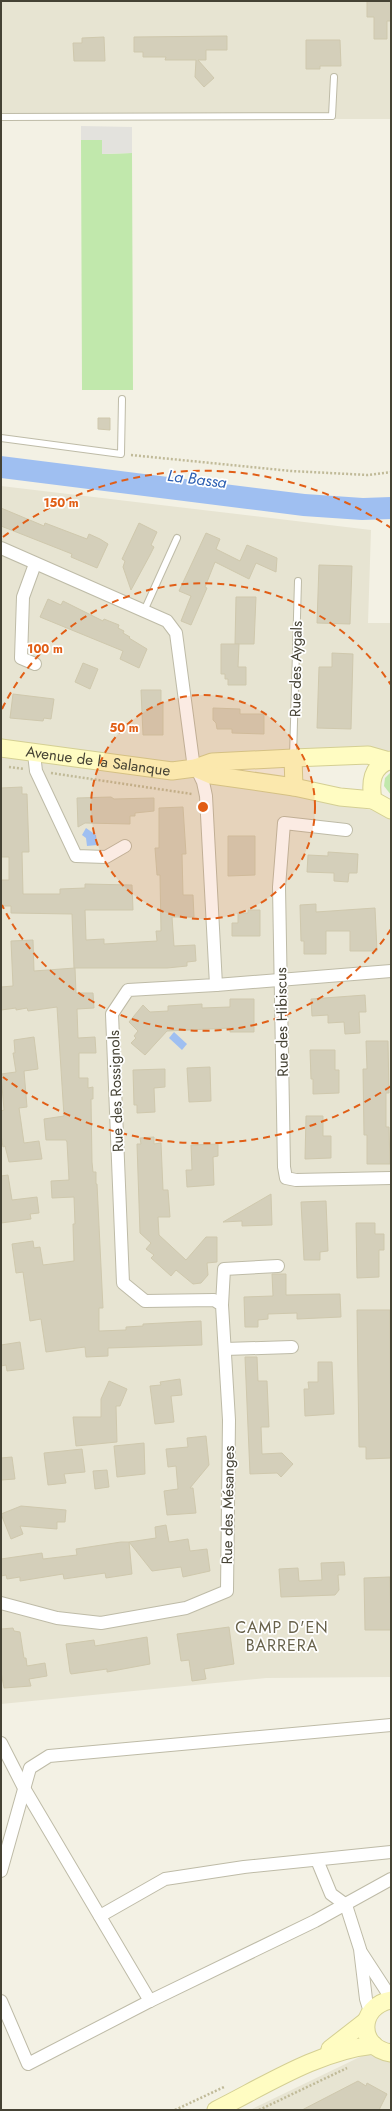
<svg xmlns="http://www.w3.org/2000/svg" width="392" height="2111" font-family="Jost,sans-serif">
  <rect width="100%" height="100%" fill="#f3f1e4"/>
  <!-- residential -->
  <g fill="#e7e4d2">
    <rect x="1" y="1" width="390" height="118"/>
    <path d="M1,486L371,530L368,623H391V752L216,757V782L382,812L391,816V1677L266,1678L1,1704Z"/>
    <path d="M391,2042V2110H250Z"/>
  </g>
  <!-- green -->
  <g fill="#c1e8ac">
    <path d="M81,140H102V154L132,153L133,390H82Z"/>
    <path d="M391,772V795L384,786L385,778Z"/>
  </g>
  <!-- parking -->
  <path fill="#e3e2dd" d="M81,126L132,127V153L102,154V140H81Z"/>
  <!-- water -->
  <g fill="#9fbff1">
    <path d="M1,456L305,494L363,498L391,497V519L362,520L303,516L1,478Z"/>
    <path d="M86,828L96,835L97,845L87,846L86,838L82,835Z"/>
    <path d="M174,1032L187,1044L182,1050L169,1038Z"/>
  </g>
  <!-- building -->
  <g fill="#d4cfba" stroke="#cfc8ad">
    <path d="M367,1H391V21H387V39H374V17H367Z"/>
    <path d="M227,36V50H206V60H198L214,78L204,87L195,77L196,60H165L166,57H143V52H134V37Z"/>
    <path d="M104,37L105,61H74L73,43H82V38Z"/>
    <path d="M306,40H340L341,66H320V69H306Z"/>
    <path d="M98,418H110V430L98,429Z"/>
    <path d="M1,508L44,526L45,523L87,539L89,534L100,539L108,544L97,568L71,557L72,554L1,526Z"/>
    <path d="M139,523L157,532L151,545L154,547L150,555L131,590L123,567L125,561L122,559Z"/>
    <path d="M206,533L220,539L216,549L240,561L247,545L277,558L276,572L256,563L249,579L215,562L205,587L207,588L191,625L181,621L191,596L179,591Z"/>
    <path d="M319,565L352,566L350,624L317,623Z"/>
    <path d="M236,597H256L254,644H235Z"/>
    <path d="M48,599L61,605L63,601L103,621L104,619L119,625L118,628L124,631L123,633L130,637L129,638L147,649L139,668L120,659L123,651L40,617Z"/>
    <path d="M221,644H239L238,667H246V685H228V679H225V674H221Z"/>
    <path d="M332,653L353,654L351,729L317,728L319,667H332Z"/>
    <path d="M83,663L98,669L90,689L75,682Z"/>
    <path d="M141,690H161V703H163V735H143Z"/>
    <path d="M13,694L54,699L51,719L44,718L43,721L10,718Z"/>
    <path d="M213,708L240,709V714H264V734L232,733V729H217L216,723L213,720Z"/>
    <path d="M22,787V794H27L29,852H22L23,894H60V889L85,888V884L132,885L133,910H85L86,940L104,939V944L157,941L156,931H161L160,875H157L155,848H159V808L183,807L186,854H182L183,895H193L194,917H172L174,946L195,945L196,961L187,962V966L167,968H74L72,914L11,913V906H1V880H9V857H1V788Z"/>
    <path d="M111,797L114,799L154,798V811L135,813V816H130V824L85,823L78,827L77,798Z"/>
    <path d="M228,836H255V875L228,876Z"/>
    <path d="M328,852L358,854L357,873H349L348,882L334,881V873L307,872L308,855L328,856Z"/>
    <path d="M316,904V912L375,908L377,951H350V931H326V954H304V941H301L300,905Z"/>
    <path d="M248,910H260V936H232V923H238V913H248Z"/>
    <path d="M33,940L34,971L75,968L76,993H93L94,1008L77,1009L78,1038L95,1037L96,1053H79V1078H88V1088L93,1087V1099H91L92,1162L93,1172H96V1184H97L103,1308H99V1331L126,1330V1327L143,1326V1324L201,1321L202,1345L108,1348V1356L86,1357L85,1347L46,1352L41,1319L30,1321L23,1272L16,1273L12,1244L33,1241L34,1248L40,1247L43,1265L74,1261L73,1224H75L74,1197L52,1198L51,1181L69,1180L67,1142L66,1140H46L44,1119L64,1116L57,1007L28,1011L27,1008L16,1010V1008L1,1010V987L13,986L11,941Z"/>
    <path d="M365,995L366,1012H359L360,1033L345,1034L344,1022L328,1023V1015L312,1016L311,999Z"/>
    <path d="M230,999H254V1032H230V1028L167,1031L145,1055L131,1043L136,1038L134,1036L138,1031L129,1022L143,1005L150,1012L168,1011V1006L202,1004V1008L230,1007Z"/>
    <path d="M34,1037L38,1069L24,1071L27,1107L19,1108L24,1143L39,1141L42,1159L9,1162L5,1146L3,1147L1,1135V1111L4,1110L1,1074L16,1072L13,1053H15L14,1040Z"/>
    <path d="M366,1041H388L389,1093H386V1127H389L390,1164H367V1135H364L363,1069H367Z"/>
    <path d="M310,1050H335V1070H339V1093L313,1094V1079H311Z"/>
    <path d="M210,1067L211,1101L189,1102L187,1068Z"/>
    <path d="M165,1069V1087L154,1088L155,1112L137,1113V1105H134L133,1070Z"/>
    <path d="M306,1116H323V1136H331V1158L305,1159Z"/>
    <path d="M154,1137V1144L161,1143L163,1190H168L170,1217H158L159,1235L186,1260L206,1237H217V1262L207,1263L208,1275L201,1283L193,1284L176,1270L171,1276L151,1258L154,1255L146,1249L151,1243L140,1233L137,1144H141L140,1138Z"/>
    <path d="M218,1144V1156L213,1157L214,1185L187,1187L186,1170H192L191,1145Z"/>
    <path d="M8,1175L12,1200L37,1197L39,1213L30,1214L31,1219L1,1223V1176Z"/>
    <path d="M271,1194L272,1225L242,1226V1221L223,1222Z"/>
    <path d="M326,1201L328,1251L320,1252V1260H304L301,1202Z"/>
    <path d="M356,1223H375V1234H384V1250H379V1277L357,1278Z"/>
    <path d="M272,1274H286V1295L340,1294L341,1317L297,1319V1313L268,1314V1319L258,1320V1327H245L244,1297L273,1296Z"/>
    <path d="M357,1310H390L391,1458L366,1459V1447H359Z"/>
    <path d="M20,1342L24,1369L7,1371L6,1365L1,1366V1345Z"/>
    <path d="M245,1357H257L258,1381H267L269,1427H261L262,1454L282,1453L293,1464L281,1477L277,1473L250,1474Z"/>
    <path d="M318,1362H332L334,1414L305,1416L304,1389H309L308,1382H318Z"/>
    <path d="M180,1379L182,1395L171,1396L174,1422L155,1424L150,1386L161,1385L160,1382Z"/>
    <path d="M109,1381L127,1389L120,1406H116L117,1442L76,1446L73,1417H101V1399Z"/>
    <path d="M206,1436L209,1465L190,1488H193L196,1513L167,1515L164,1491L178,1489L176,1466L168,1467L166,1449L188,1447L187,1438Z"/>
    <path d="M144,1443L145,1474L117,1477L114,1446Z"/>
    <path d="M82,1449L85,1472L64,1474L66,1483L48,1485L44,1453Z"/>
    <path d="M12,1457L15,1479L1,1480V1458Z"/>
    <path d="M107,1470L109,1487L95,1489L93,1471Z"/>
    <path d="M21,1506L66,1510L65,1522H57V1529L20,1526L23,1534L11,1539L1,1514Z"/>
    <path d="M166,1525L169,1542L188,1539L190,1551L207,1549L210,1571L183,1577L181,1567L152,1571L129,1542L156,1538L155,1527Z"/>
    <path d="M121,1542H129L132,1574L106,1578L105,1573L64,1579L63,1574L20,1581V1577L7,1579L6,1575L1,1576V1559L42,1553L43,1559L77,1555L76,1549Z"/>
    <path d="M344,1562L345,1575H338L339,1590L335,1595L281,1597L279,1569L298,1568L299,1581L322,1580L321,1563Z"/>
    <path d="M390,1577L391,1630H365L364,1578Z"/>
    <path d="M229,1627L234,1664L204,1669L206,1679L192,1681L189,1660L181,1661L177,1634Z"/>
    <path d="M13,1628L14,1631L20,1632L24,1658H26L27,1666L45,1663L47,1676L29,1679L31,1686L4,1688L1,1672V1629Z"/>
    <path d="M147,1637L150,1664L107,1672V1669L71,1674L70,1672L66,1644L94,1640L95,1646Z"/>
    <path d="M358,2081L366,2086L367,2083L387,2094L379,2110H302Z"/>
  </g>
  <g fill="none" stroke-linecap="round" stroke-linejoin="round">
    <!-- lane casing -->
    <g stroke="#bebba7" stroke-width="8">
      <g id="lane">
        <path d="M1,117L332,116L334,77"/>
        <path d="M1,438L121,454L122,399"/>
        <path d="M144,611L177,538"/>
        <path d="M293,757L298,581"/>
      </g>
    </g>
    <!-- street casing -->
    <g stroke="#bebba7" stroke-width="14">
      <g id="street">
        <path d="M1,548L167,621L176,633L193,761L203,782L206,796L216,985L128,990L112,1014L123,1283L145,1301L214,1300L222,1305L229,1420L227,1591L186,1608L101,1623L57,1618L1,1603"/>
        <path d="M35,564L23,597L21,658L35,664"/>
        <path d="M34,754L36,771L76,856L106,857L125,846"/>
        <path d="M346,830L284,823L279,887L284,1167L286,1178L296,1180L391,1178"/>
        <path d="M216,985L391,971"/>
        <path d="M222,1305L224,1269L278,1266"/>
        <path d="M225,1349L292,1347"/>
        <path d="M1,1743L24,1788L150,2001"/>
        <path d="M317,1860L331,1894L346,1905L360,1949L366,1999L370,2012"/>
        <path d="M1,1871L30,1768L49,1756L391,1725"/>
        <path d="M100,1916L165,1879L244,1867L391,1852"/>
        <path d="M361,1952L391,1998"/>
        <path d="M1,2001L28,2064L150,2001L315,1921L391,1879"/>
      </g>
    </g>
    <!-- secondary casing -->
    <g stroke="#d4cf93" stroke-width="19">
      <g id="secondary">
        <path id="s1" d="M1,748L172,771L195,768L212,762L293,758L368,755L389,761"/>
        <path d="M293,758L294,787"/>
        <path d="M391,760C371,766 370,783 373,800L391,810"/>
        <path d="M195,768L211,775L294,787L340,797L373,800"/>
        <path d="M391,2000C358,2006 357,2048 391,2053"/>
        <path d="M330,2049L366,2021"/>
        <path d="M216,2110C266,2085 318,2051 374,2045"/>
      </g>
    </g>
    <!-- path -->
    <g stroke="#c0ba98" stroke-width="2.5" stroke-dasharray="2 2" stroke-linecap="butt">
      <path d="M131,455L291,471L368,475L391,472"/>
      <path d="M9,767L24,769"/>
      <path d="M51,773L192,794"/>
      <path d="M175,2110L224,2087"/>
      <path d="M259,2110L347,2068"/>
    </g>
    <!-- lane -->
    <use href="#lane" stroke="#fff" stroke-width="6"/>
    <!-- street -->
    <use href="#street" stroke="#fff" stroke-width="12"/>
    <!-- secondary -->
    <use href="#secondary" stroke="#fffcc2" stroke-width="17"/>
  </g>
  <!-- distance rings -->
  <circle cx="203" cy="807" r="112" fill="#e15e16" fill-opacity=".12"/>
  <g fill="none" stroke="#e15e16" stroke-width="2" stroke-dasharray="7 5">
    <circle cx="203" cy="807" r="112"/>
    <path d="M391 929A224 224 0 0 1 2 905M2 709A224 224 0 0 1 391 685"/>
    <path d="M391 1086A336 336 0 0 1 3 1077M3 537A336 336 0 0 1 391 528"/>
  </g>
  <g text-anchor="middle" dominant-baseline="central" stroke-width="3.5" stroke-linejoin="round" paint-order="stroke">
    <!-- street labels -->
    <g font-size="15" fill="#454234" stroke="#fff">
      <text transform="translate(296 669) rotate(-89)">Rue des Aygals</text>
      <text stroke="none"><textPath href="#s1" startOffset="98">Avenue de la Salanque</textPath></text>
      <text transform="translate(282 1022) rotate(-91)">Rue des Hibiscus</text>
      <text transform="translate(116 1091) rotate(-92)">Rue des Rossignols</text>
      <text transform="translate(228 1505) rotate(-89)">Rue des Mésanges</text>
    </g>
    <!-- water labels -->
    <g font-size="16" font-style="italic" fill="#2c5fb2" stroke="#fff">
      <text transform="translate(197 479) rotate(7)">La Bassa</text>
    </g>
    <!-- neighbourhood labels -->
    <g font-size="16" letter-spacing="1" fill="#68624b" stroke="#fff">
      <text x="282" y="1627">CAMP D'EN<tspan x="282" dy="18">BARRERA</tspan></text>
    </g>
  </g>
  <circle cx="203" cy="807" r="6" fill="#e15e16" stroke="#fff" stroke-width="2"/>
  <g font-size="12" text-anchor="middle" font-weight="bold" fill="#e15e16" stroke="#fff" stroke-width="3.5" stroke-linejoin="round" paint-order="stroke">
    <text x="61" y="507">150 m</text>
    <text x="45" y="653">100 m</text>
    <text x="124" y="732">50 m</text>
  </g>
  <!-- border -->
  <rect width="392" height="2111" fill="none" stroke="#454234" stroke-width="4"/>
</svg>
